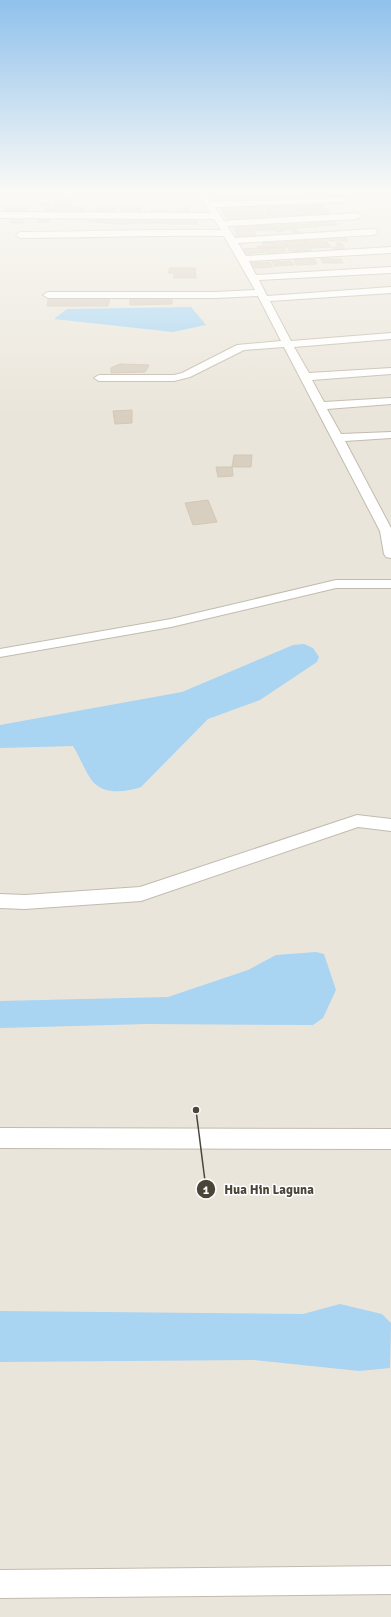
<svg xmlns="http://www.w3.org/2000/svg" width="391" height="1617" font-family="Signika,sans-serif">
  <rect width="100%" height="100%" fill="#f6f3ec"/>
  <!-- residential -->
  <rect fill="#eae5da" x="0" y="191" width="391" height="1426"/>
  <!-- water -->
  <g fill="#a9d4f2">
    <path d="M191,307L206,325L173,332L54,319L67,309Z"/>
    <path d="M304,644L313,648L319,657L317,662L260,700L208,719L141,787C126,792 105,795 93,782C85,772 80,757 73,746L0,748V725L182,692L293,645Z"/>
    <path d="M316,952L324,954L336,990L323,1018L313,1025L147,1024L0,1028V1001L168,997L248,970L276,955Z"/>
    <path d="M340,1304L382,1314L391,1323L390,1368L359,1371L254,1360L0,1362V1311L303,1314Z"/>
  </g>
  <!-- building -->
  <g fill="#d8cfc1" stroke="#d3c7b4">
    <path d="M2,191H16L14,197H4Z"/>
    <path d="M232,191H269L271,194L235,196Z"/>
    <path d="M273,191H291L292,194H275Z"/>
    <path d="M292,191H312L313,192L294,193Z"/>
    <path d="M318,193L320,197L305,198L306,199H300L298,194Z"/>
    <path d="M321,193H342L343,196L324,199Z"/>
    <path d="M296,194L298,197L294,198L295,200H278L277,197H279L278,195Z"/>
    <path d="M255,195L257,200H243L244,202H238L236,196Z"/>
    <path d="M256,195H274L275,198L258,201Z"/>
    <path d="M218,196H236L238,201H220Z"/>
    <path d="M56,200H71V206L56,207Z"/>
    <path d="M49,201V206H40V202Z"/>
    <path d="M303,203H313L319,206L304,207Z"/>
    <path d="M289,204L297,207L270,206H277V205Z"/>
    <path d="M319,205H324L326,209H306L305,207L319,206Z"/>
    <path d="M241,206L262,207L263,211L243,212Z"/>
    <path d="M303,206L306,209L286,210L285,207Z"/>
    <rect x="46" y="207" width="14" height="3"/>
    <path d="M63,207H86L85,211L63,213Z"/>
    <path d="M265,207H283V211H266Z"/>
    <path d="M5,208H26L28,214L4,213Z"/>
    <path d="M96,208H115V212L96,211Z"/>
    <path d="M123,208H141V211H122Z"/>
    <path d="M189,208L190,212H177L176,209Z"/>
    <path d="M222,208H242L243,212L224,213Z"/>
    <rect x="151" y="209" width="18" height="2"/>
    <path d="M328,209L331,213L311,214L309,210Z"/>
    <path d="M287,210H308L311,215L290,216Z"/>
    <path d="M285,211L288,216H268L266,212Z"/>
    <path d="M244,212L247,220L227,219L224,213Z"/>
    <path d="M265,213L268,218L256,219L249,220L246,214Z"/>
    <path d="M40,217H50L48,222H37Z"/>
    <path d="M113,217V224L88,221V218Z"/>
    <path d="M143,217H153V221H158V223H142Z"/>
    <path d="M170,217L171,223H159V218Z"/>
    <path d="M172,217H179L180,221H187L186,217H197L198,224H172Z"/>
    <path d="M131,218H141V223H130Z"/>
    <path d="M11,220H24L23,223H10Z"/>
    <rect x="115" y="220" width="15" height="4"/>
    <path d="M308,221H314L318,227L297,228L294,224H310Z"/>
    <path d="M328,221H335L337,225L318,226L316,223Z"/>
    <path d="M270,223L271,225L266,227H253L251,224Z"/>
    <path d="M287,224H293L300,233H293L291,229L277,232L274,226Z"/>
    <path d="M273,225L275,230H255L253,227Z"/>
    <path d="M252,226L254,230L235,231L233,227Z"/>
    <path d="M235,231H254L256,235L237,236Z"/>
    <path d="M344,236L348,241H329L326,237Z"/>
    <path d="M304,238H324L331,247L310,248Z"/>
    <path d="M304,238L305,241L297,242L284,243L282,240Z"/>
    <path d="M273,240H282L286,247L258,248L257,246H264L262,243L274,242Z"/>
    <path d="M297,241H305L308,245L286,247L284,243Z"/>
    <path d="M336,243H342L345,249L334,250L332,247H338Z"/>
    <path d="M308,245L312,252L289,251L287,247Z"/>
    <path d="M283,247L286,251L276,252L278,254H269L265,249Z"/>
    <path d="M263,248L266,252L245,254L243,249Z"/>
    <path d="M319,256H326L328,259H341L343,263H323Z"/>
    <path d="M293,258L315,259L317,264L296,265Z"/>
    <path d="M271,259H278L279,262L291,261L294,265L275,266Z"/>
    <path d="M270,262L273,267L253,268L250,263Z"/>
    <path d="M170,268H195L196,278H173L175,273H168Z"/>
    <path d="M49,296L110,297L108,306H47Z"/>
    <path d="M130,296H172V304L130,305Z"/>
    <path d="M120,364L149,365L145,372L111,373V368Z"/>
    <path d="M132,410V423L115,424L113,411Z"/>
    <path d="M234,455H252L251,467H232Z"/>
    <path d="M216,467H232L233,476L218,477Z"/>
    <path d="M208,500L217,522L193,525L185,503Z"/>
  </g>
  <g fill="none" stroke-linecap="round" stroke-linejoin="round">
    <!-- service casing -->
    <g stroke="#c2bbae" stroke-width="5.5">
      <path id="service" d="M67,197L68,191"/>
    </g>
    <!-- minor casing -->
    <g stroke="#c2bbae" stroke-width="2">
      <g id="minor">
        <path d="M197,191H205L212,202L343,198L347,200L343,202L215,207L224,221L357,213L361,216L357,219L227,226L235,238L374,229L378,232L374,235L238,243L246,256L391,247V253L249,261L256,275L391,267V273L259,280L267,296L391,287V293L270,301L291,341L391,333V339L294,347L309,373L391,368V374L312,380L324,402L391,398V404L327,409L341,434L391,432V438L345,441L391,528V558L386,557L384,554L380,531L284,347L244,350L190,377L174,381H99L94,378L99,375H174L182,373L237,345L281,341L258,296L216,298H48L43,295L48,292H216L255,290L224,236C156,235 88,238 20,238L16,235L20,232C87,232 154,229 221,230L214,219L0,218V212L211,213Z"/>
        <path d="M336,580H391V588H336L171,627L0,657V649L171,619Z"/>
        <path d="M357,815L391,819V831L358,827L141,901L25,909L0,908V894L25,895L140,887Z"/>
        <path d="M0,1128L391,1129V1149L0,1148Z"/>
        <path d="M391,1566V1594L0,1598V1570Z"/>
      </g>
    </g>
    <!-- service -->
    <use href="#service" stroke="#fff" stroke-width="4.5"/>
    <!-- minor -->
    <use href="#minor" fill="#fff" fill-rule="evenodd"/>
  </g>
  <!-- sky -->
  <linearGradient id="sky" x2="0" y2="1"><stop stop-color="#8fc1ec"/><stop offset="0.46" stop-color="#fbfaf6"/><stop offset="1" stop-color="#fbfaf6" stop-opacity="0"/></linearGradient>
  <rect width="391" height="417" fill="url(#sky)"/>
  <!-- callouts -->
  <path fill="none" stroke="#4b4439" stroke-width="1.5" d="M196 1110L206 1189"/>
  <g fill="#4b4439" stroke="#fff" stroke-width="1.5">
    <circle cx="196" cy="1110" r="4"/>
    <circle cx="206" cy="1189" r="10"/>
  </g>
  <g font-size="12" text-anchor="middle" font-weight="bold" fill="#fff">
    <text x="206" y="1194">1</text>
  </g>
  <g font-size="13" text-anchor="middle" font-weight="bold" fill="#4b4439" stroke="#fff" stroke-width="3" stroke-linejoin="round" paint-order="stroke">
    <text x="269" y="1194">Hua Hin Laguna</text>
  </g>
</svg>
